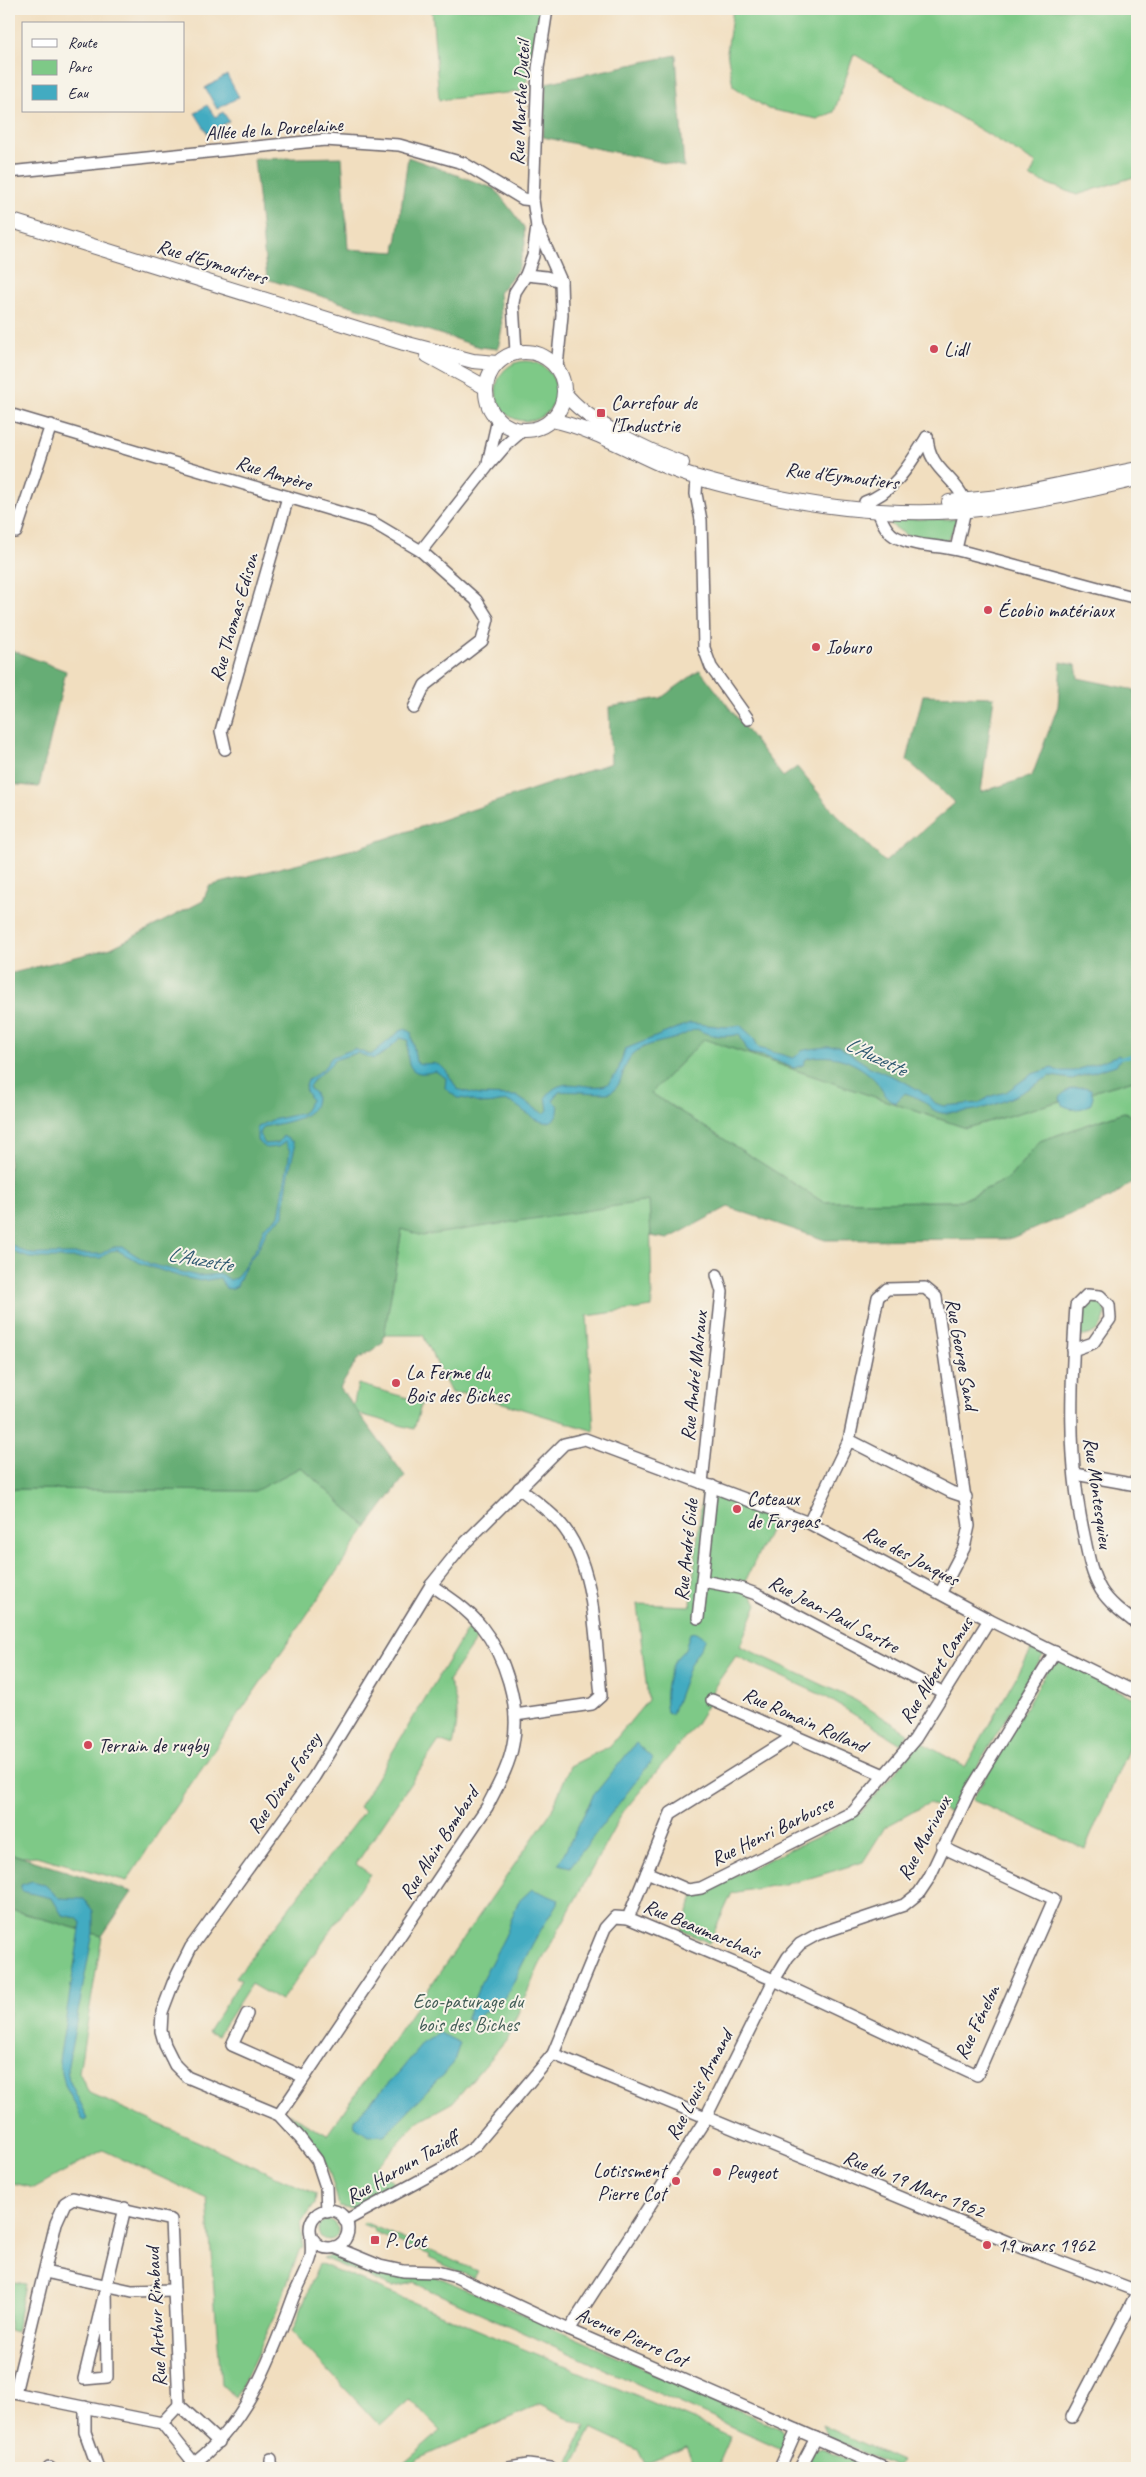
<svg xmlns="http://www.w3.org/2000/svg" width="1146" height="2477" font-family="Caveat,sans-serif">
  <rect width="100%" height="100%" fill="#f7f3e8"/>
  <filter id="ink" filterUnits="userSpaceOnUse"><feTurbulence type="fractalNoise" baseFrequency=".02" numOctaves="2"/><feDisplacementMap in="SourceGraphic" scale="10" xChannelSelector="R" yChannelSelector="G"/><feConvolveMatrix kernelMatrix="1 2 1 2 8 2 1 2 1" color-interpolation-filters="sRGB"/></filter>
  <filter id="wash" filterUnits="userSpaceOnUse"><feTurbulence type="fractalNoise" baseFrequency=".0096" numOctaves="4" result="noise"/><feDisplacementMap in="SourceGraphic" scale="20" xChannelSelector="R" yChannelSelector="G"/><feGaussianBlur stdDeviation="1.12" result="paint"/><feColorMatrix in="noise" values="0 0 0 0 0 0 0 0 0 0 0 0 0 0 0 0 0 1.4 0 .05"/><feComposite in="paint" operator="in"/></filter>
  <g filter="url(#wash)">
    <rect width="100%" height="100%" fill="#f1debf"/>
    <!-- green -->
    <g fill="#7ec987" stroke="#507661">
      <path d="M432,9H540L525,91L439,100Z"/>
      <path d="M733,9H1137V176L1077,195L1030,177L1036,163L854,54L834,112L817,119L768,109L733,86L727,52Z"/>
      <circle cx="526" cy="391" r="30"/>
      <path d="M894,519H957L949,539L944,542L906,535L890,524Z"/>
      <path d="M704,1039L966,1128L1137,1079V1119L1124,1112L1040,1141L1009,1178L961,1201L823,1202L651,1093Z"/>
      <path d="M650,1201L652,1307L587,1316L594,1431L473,1394L451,1393L423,1335H384L402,1229Z"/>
      <path d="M1092,1299C1119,1307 1099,1340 1080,1335C1074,1324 1079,1303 1092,1299Z"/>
      <path d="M358,1384L422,1402L414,1429L352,1412Z"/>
      <path d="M301,1467L367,1527L173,1810L127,1881L36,1856L22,1857L9,1853V1489L254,1491Z"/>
      <path d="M703,1489L775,1518L745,1582L757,1604L740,1646L855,1700L908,1733L901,1744L826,1697L736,1656L715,1686L710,1701L695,1725L623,1812L539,1966L506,2040L453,2102L417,2122L376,2168L399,2187L356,2210L339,2207C330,2163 318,2146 288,2113L327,2135L551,1812L570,1766L610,1746L648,1700L637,1604L690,1606Z"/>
      <path d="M471,1623L479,1635L448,1681C460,1702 458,1723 453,1746L439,1741L356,1864L370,1874L281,2001L251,1984L217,2036L208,2032L241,1980L236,1977L364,1811L359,1807Z"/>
      <path d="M1032,1649L1044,1654L950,1813L929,1803L885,1827L863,1862L800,1881L732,1893L709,1943L681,1930L695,1894L830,1831L860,1813L921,1742L965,1767Z"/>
      <path d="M1062,1660L1137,1700V1729L1085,1849L972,1800L1051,1664Z"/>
      <path d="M9,1909L102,1936L79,2072L89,2093L316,2194L315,2203L300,2225L303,2247L300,2248L277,2312L236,2398L221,2384L207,2199L103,2150L34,2188L9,2182Z"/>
      <circle cx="328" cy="2230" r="10"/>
      <path d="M364,2222L477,2271L473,2278L429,2258L430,2255L373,2231L374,2229L362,2224Z"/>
      <path d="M334,2254L395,2274L427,2275L443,2279L781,2429L786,2438L784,2450L414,2283L392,2287L323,2258Z"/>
      <path d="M319,2263L731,2436L717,2468H696L686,2446L645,2464L638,2450L592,2428L571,2468L567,2466L585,2426L540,2404L419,2459L410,2468H406L403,2464L441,2431L410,2399L380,2426L292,2332Z"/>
      <path d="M9,2281L25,2284L16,2332L9,2330Z"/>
      <path d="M822,2425L901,2461L895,2467L827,2437Z"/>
      <path d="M822,2448L868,2468H826L807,2459L815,2450Z"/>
    </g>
    <!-- forest -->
    <g fill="#66ad74" stroke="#446858">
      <path d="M676,55L684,167L543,137L546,83Z"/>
      <path d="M342,157L348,249L395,252L408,157L495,189L524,227L525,244L518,269L499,293L502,327L498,349L480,347L267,279L254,159Z"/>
      <path d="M9,649L66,671L39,787L9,784Z"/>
      <path d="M1061,662L1076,665L1078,678L1135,690L1137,724V1079L966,1128L704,1039L651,1093L823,1202L961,1201L1009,1178L1040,1141L1124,1112L1137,1119V1178L1111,1198L1009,1239L825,1240L728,1207L668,1239L651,1236L649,1201L422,1236L402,1229L383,1343L357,1360L340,1388L405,1476L367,1527L301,1467L255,1491L9,1489V974L111,948L203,901L209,886L358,848L611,763L609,707L661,698L700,670L783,777L797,767L835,813L885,862L955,803L907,760L923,695L994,697L981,792L1032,776L1058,706Z"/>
      <path d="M9,1853L132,1892L102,1936L9,1909Z"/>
    </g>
    <!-- water -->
    <g fill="#42abc1" stroke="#32667e">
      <path d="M227,75L239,97L217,109L205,88Z"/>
      <path d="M207,105L215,117L223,112L229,121L208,134L195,113Z"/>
      <path d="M690,1023L725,1027L740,1025L753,1037L759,1048L793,1058C798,1056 798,1053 802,1051C805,1049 835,1046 838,1046L870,1067L903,1081L929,1096L935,1103L943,1106L979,1103L991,1096L1006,1092L1032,1074L1052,1068L1058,1071H1074L1119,1055L1121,1059L1116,1065L1072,1079L1050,1076C1020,1094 990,1112 954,1112C950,1112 946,1114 942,1113C932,1112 929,1104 920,1099C916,1097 910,1095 905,1093L895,1103C883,1097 881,1085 872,1077C854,1060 829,1052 806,1059L803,1065L794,1068L764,1056L749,1053L739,1034C727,1038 707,1036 697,1029C689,1031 683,1036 676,1038C660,1043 639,1044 629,1059C622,1069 623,1085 611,1092C607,1095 569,1090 559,1092L553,1101L558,1106C559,1110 558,1114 556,1117C543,1134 521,1105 509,1102C499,1100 490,1106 479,1103C470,1101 468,1098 457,1098L445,1088L446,1078L435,1071C407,1080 406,1060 408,1040L400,1038L386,1052L374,1059L357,1053L334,1060C327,1071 313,1076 309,1088L315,1093C323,1119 280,1123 264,1127L259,1134L265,1144L278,1143L283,1136L293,1142L295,1147C289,1170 285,1194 284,1216L268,1228L260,1246L245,1267L237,1286L231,1289L225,1288L220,1278L201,1281L181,1277L142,1264L117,1250L110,1251L101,1258H29L18,1254L9,1247V1243L20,1250L32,1254H101L112,1247H123L150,1264L198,1276L222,1274L230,1280L236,1278L258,1245L264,1227L279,1216L290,1151L285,1142L278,1147L266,1148L257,1141V1127L272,1120L303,1113L311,1100L305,1089L308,1080L323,1069L332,1057L354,1049L371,1055L400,1031L406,1029L411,1032L416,1062C423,1066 429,1062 436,1064C446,1066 452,1081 457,1089L479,1095L516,1096L544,1114L548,1110L546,1097C563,1072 587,1093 608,1084L618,1071L625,1049Z"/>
      <path d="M1084,1087L1091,1089L1093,1096L1091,1104C1080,1111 1073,1110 1062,1105L1060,1098C1066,1088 1073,1088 1084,1087Z"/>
      <path d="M696,1632L706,1639L690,1664L672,1714L667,1712C663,1693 668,1661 685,1650L690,1633Z"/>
      <path d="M636,1743L653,1759L570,1867L559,1864L593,1796Z"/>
      <path d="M32,1881L44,1884L59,1898L84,1899L93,1911V1933L67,2070L69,2080L88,2118L85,2120L82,2118L65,2085L59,2061L81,1923L77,1918L62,1915L52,1898L21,1891V1885Z"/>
      <path d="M532,1889L559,1900L533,1943L506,1997L471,2021L466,2019L481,1982L505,1936L518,1902Z"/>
      <path d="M440,2033L460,2043L453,2064L385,2135L368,2136L355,2127L354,2119L401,2070L423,2043Z"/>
    </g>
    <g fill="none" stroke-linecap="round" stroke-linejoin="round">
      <!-- stream -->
      <path stroke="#42abc1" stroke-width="3" d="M1118,1059L1137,1054"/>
    </g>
  </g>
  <g filter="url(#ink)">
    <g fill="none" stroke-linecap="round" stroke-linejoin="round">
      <!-- minor casing -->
      <g stroke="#6a6469" stroke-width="14">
        <g id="minor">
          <path d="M9,172L325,140L399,145L463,163L523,199L533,200"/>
          <path d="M537,227L561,281L562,315L557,367"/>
          <path d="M526,275L546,277L561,281"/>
          <path d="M516,352L513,303L515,292L526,275L533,256L537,227L533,200L538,68L547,9"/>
          <path d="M9,414L372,522L421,551L487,467L507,444L523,430"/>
          <path d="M927,437C929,470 954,475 965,501"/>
          <path d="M488,463L498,419"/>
          <path d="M697,478L696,494L701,520L704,648L711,667L748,719"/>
          <path d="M865,502C894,493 911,462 927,437"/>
          <path d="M878,511C882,521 887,534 898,538C917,547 938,545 957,550C1017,565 1077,583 1137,598"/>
          <path d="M16,532L51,425"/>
          <path d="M956,549L965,510"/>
          <path d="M414,708L425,685L482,641L488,619L476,600L421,551"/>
          <path d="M225,749L221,731L288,497"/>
          <path d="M1073,1350L1093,1343L1110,1319L1109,1305L1100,1296L1087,1295L1076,1306C1071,1383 1067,1459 1084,1535C1088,1555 1091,1573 1101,1590C1110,1604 1124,1614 1137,1624"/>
          <path d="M849,1440L951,1492L966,1497"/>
          <path d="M1075,1474L1137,1485"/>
          <path d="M702,1483L722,1292L717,1275"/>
          <path d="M809,1523L849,1440L878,1297L887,1289L925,1288L936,1297L969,1526L964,1548L941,1592"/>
          <path d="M703,1581L739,1588L756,1594L944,1693"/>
          <path d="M698,1618L712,1486"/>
          <path d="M712,1700L884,1775"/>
          <path d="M515,1715L592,1704L601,1696C595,1642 597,1565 560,1523C549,1510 532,1499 519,1488"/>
          <path d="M647,1872L688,1890L701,1888L853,1812L915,1739L989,1620"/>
          <path d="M628,1918L671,1813L786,1741L789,1733"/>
          <path d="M247,2014L232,2045L304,2077"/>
          <path d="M553,2054L1010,2243L1137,2291"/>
          <path d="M279,2115L487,1807C497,1787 509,1767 513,1744C521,1706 505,1656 481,1626C467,1609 449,1597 431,1585"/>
          <circle cx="329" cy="2229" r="19"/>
          <path d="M327,2211L326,2187L317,2160L300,2138L279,2115L187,2077L175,2065L165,2045L161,2031L162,2012L173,1983L191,1947L314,1777L431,1585L463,1545L564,1444L585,1439L809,1523L989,1620L1137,1693"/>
          <path d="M345,2221L443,2168L475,2146L553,2054L605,1928L615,1917L628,1918L774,1980L977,2075L1054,1899L942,1847"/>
          <path d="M334,2247L380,2266L403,2271L437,2272L456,2277L569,2330L884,2468"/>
          <path d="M45,2272L132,2291L174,2290"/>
          <path d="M106,2285L107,2377L84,2379L125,2208"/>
          <path d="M569,2330L703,2123L774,1980L788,1957L800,1944L818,1934L904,1905L919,1893L929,1878L969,1793L1055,1652"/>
          <path d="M9,2392L162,2423L194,2463"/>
          <path d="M15,2393L56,2223L65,2203L73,2198L171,2220L179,2405L219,2442"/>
          <path d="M85,2407V2432L98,2468"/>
          <path d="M1072,2417L1137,2293"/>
          <path d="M162,2423L179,2405"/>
          <path d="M271,2459V2468"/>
          <path d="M49,2468H50"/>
          <path d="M188,2468C245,2427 270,2362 293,2298C297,2288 310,2264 311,2256C312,2250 311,2243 311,2237"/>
          <path d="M509,2468L528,2465L551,2468"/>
          <path d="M780,2468L797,2430"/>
          <path d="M800,2468L816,2438"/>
        </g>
      </g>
      <!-- major casing -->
      <g stroke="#6a6469" stroke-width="16">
        <g id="major">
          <path d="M9,220L404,343L473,361L497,363"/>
          <circle cx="525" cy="391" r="39"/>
          <path d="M427,355L485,387"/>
          <path d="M564,392C585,421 648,451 682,463"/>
          <path d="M551,420C603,430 647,464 698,478C792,505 892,520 989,508C1039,502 1088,490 1137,479"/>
          <path d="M949,502L999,497L1137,469"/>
        </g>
      </g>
      <!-- minor -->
      <use href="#minor" stroke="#fff" stroke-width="11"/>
      <!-- major -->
      <use href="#major" stroke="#fff" stroke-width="14"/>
    </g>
  </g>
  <!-- markers -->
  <g fill="#d1495b" stroke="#f7f3e8" stroke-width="2">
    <circle cx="934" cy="349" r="5"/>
    <rect x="596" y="408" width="10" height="10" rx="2.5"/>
    <circle cx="988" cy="610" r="5"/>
    <circle cx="816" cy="647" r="5"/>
    <circle cx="396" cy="1383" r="5"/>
    <circle cx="737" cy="1509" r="5"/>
    <circle cx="88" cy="1745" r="5"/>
    <circle cx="717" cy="2172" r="5"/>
    <circle cx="676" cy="2181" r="5"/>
    <rect x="370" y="2235" width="10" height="10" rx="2.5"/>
    <circle cx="987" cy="2245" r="5"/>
  </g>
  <g text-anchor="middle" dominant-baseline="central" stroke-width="4" stroke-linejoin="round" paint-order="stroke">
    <!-- street labels -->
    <g font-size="20" fill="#22223b" stroke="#f7f3e8">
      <text transform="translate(520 103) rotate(-87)">Rue Marthe Duteil</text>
      <text transform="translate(274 129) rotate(-4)">Allée de la Porcelaine</text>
      <text transform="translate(212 262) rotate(17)">Rue d'Eymoutiers</text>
      <text transform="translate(274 473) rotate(17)">Rue Ampère</text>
      <text transform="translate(842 476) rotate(7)">Rue d'Eymoutiers</text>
      <text transform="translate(234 617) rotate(-74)">Rue Thomas Edison</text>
      <text transform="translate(962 1354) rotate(80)">Rue George Sand</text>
      <text transform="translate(694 1376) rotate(-84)">Rue André Malraux</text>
      <text transform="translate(1098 1493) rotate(82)">Rue Montesquieu</text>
      <text transform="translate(686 1550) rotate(-84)">Rue André Gide</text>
      <text transform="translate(911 1556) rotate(28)">Rue des Jonques</text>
      <text transform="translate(834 1614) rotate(28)">Rue Jean-Paul Sartre</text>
      <text transform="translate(936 1670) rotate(-58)">Rue Albert Camus</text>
      <text transform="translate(805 1720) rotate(24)">Rue Romain Rolland</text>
      <text transform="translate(284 1783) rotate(-56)">Rue Diane Fossey</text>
      <text transform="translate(772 1831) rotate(-26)">Rue Henri Barbusse</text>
      <text transform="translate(924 1838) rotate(-62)">Rue Marivaux</text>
      <text transform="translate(439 1843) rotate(-57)">Rue Alain Bombard</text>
      <text transform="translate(702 1929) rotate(23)">Rue Beaumarchais</text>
      <text transform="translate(977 2022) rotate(-64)">Rue Fénelon</text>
      <text transform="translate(699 2085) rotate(-62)">Rue Louis Armand</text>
      <text transform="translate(402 2167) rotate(-30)">Rue Haroun Tazieff</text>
      <text transform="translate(914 2184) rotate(22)">Rue du 19 Mars 1962</text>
      <text transform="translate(156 2317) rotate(-93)">Rue Arthur Rimbaud</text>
      <text transform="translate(632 2337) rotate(24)">Avenue Pierre Cot</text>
    </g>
    <!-- poi labels -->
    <g font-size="20" fill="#22223b" stroke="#f7f3e8" text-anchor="start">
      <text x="944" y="349">Lidl</text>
      <text x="611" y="402">Carrefour de<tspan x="611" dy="23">l'Industrie</tspan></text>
      <text x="998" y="610">Écobio matériaux</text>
      <text x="826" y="647">Ioburo</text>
      <text x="406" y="1372">La Ferme du<tspan x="406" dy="23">Bois des Biches</tspan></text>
      <text x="747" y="1498">Coteaux<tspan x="747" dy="23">de Fargeas</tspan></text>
      <text x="98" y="1745">Terrain de rugby</text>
      <text x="666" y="2170" text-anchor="end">Lotissment<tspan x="666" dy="23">Pierre Cot</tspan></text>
      <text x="727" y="2172">Peugeot</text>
      <text x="385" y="2240">P. Cot</text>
      <text x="997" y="2245">19 mars 1962</text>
    </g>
    <!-- park labels -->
    <g font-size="20" fill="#425c56" stroke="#f7f3e8">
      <text x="468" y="2001">Eco-paturage du<tspan x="468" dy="23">bois des Biches</tspan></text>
    </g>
    <!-- water labels -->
    <g font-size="21" font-style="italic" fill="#2f5971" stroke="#f7f3e8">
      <text transform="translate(876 1056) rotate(26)">L'Auzette</text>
      <text transform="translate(200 1259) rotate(10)">L'Auzette</text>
    </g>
  </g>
  <!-- margin -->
  <rect width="1146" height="2477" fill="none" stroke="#f7f3e8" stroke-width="30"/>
  <!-- legend -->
  <rect x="22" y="22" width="162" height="90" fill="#f7f3e8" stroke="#a29fa3"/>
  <rect x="32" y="39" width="25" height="8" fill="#ffffff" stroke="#a29fa3"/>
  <text x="68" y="48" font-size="15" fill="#22223b">Route</text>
  <rect x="32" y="60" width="25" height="15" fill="#7ec987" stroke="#a29fa3"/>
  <text x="68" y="72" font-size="15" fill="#22223b">Parc</text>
  <rect x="32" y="85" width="25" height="15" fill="#42abc1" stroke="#a29fa3"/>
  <text x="68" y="98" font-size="15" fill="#22223b">Eau</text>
</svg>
